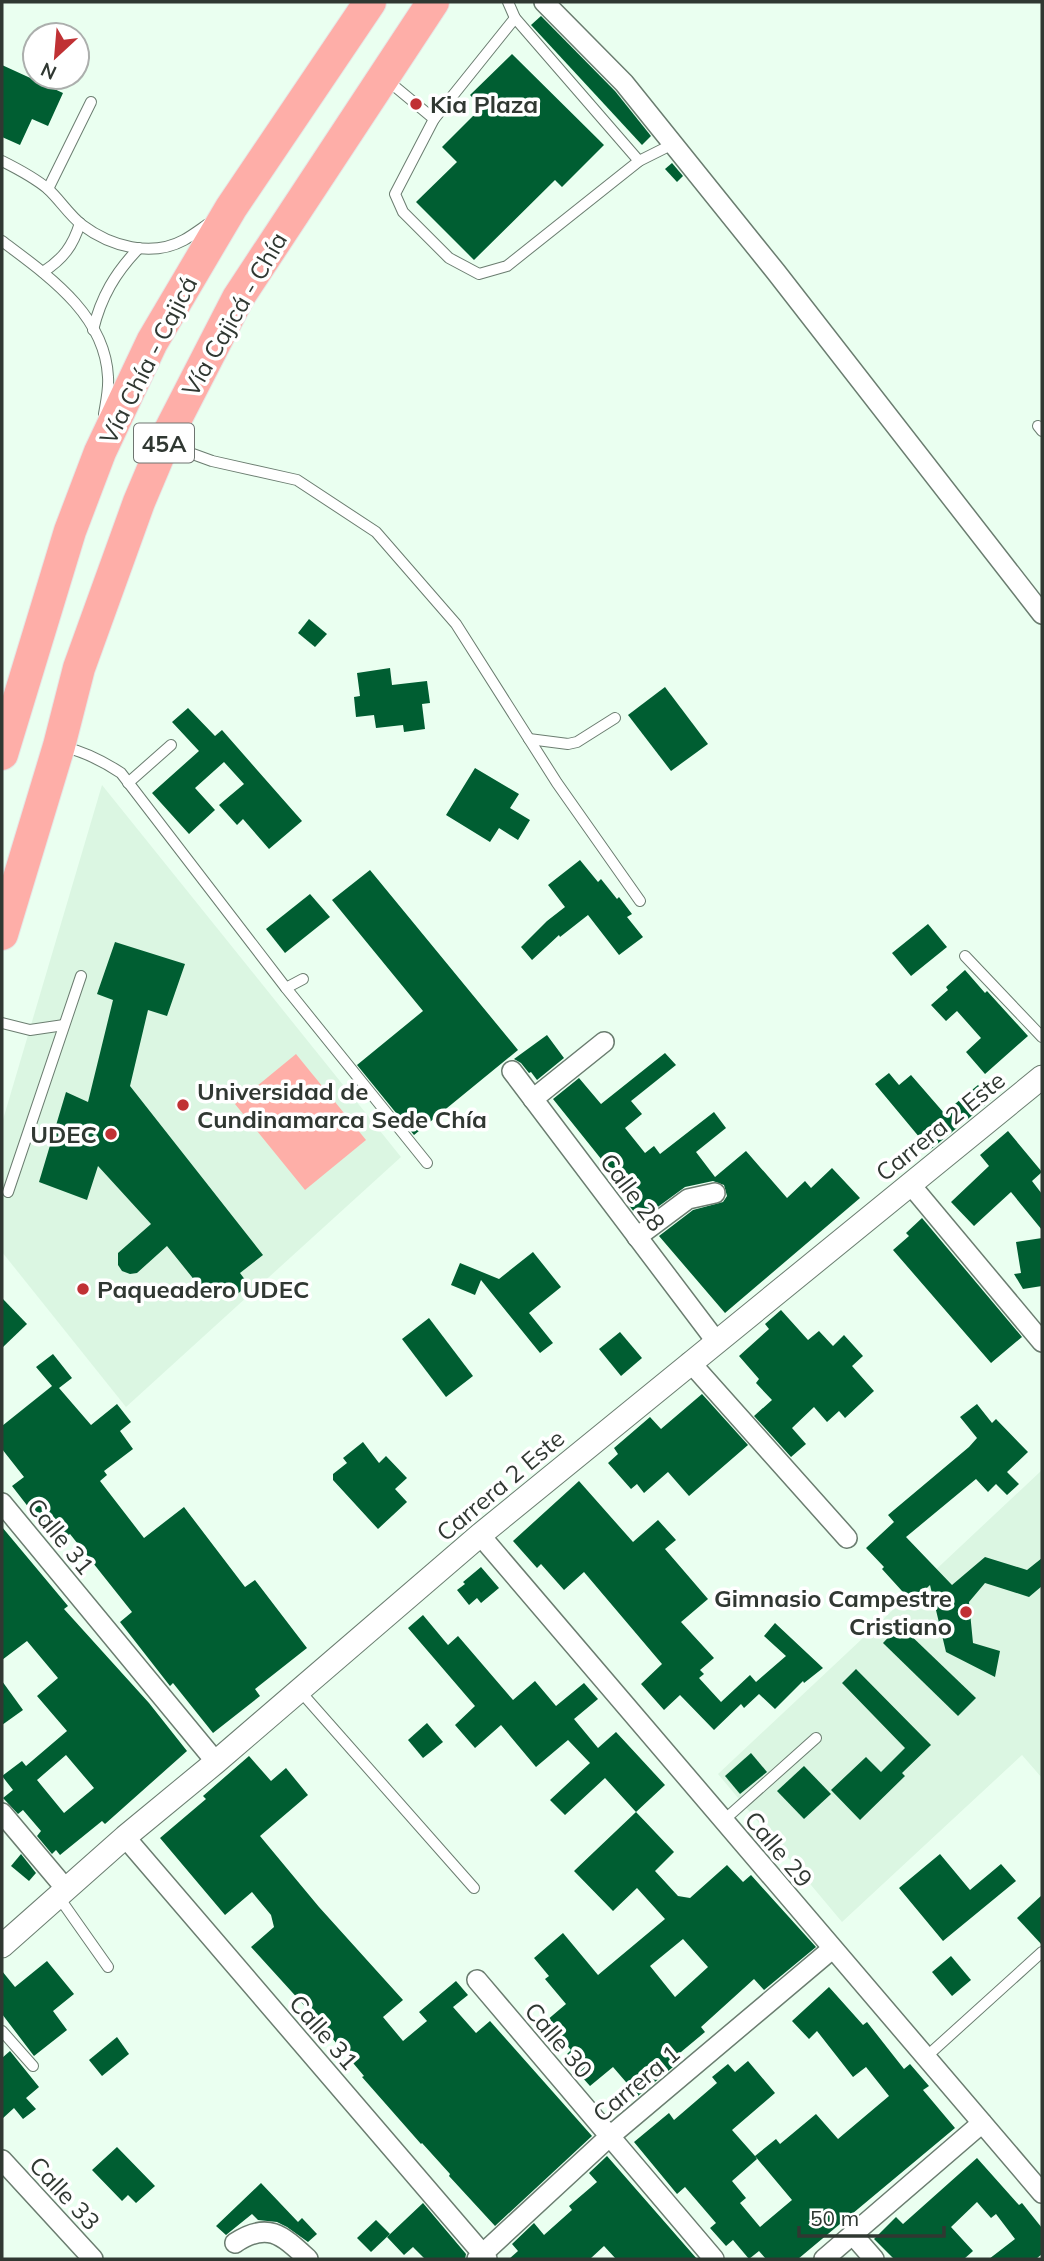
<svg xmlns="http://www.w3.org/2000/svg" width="1044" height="2261" font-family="Mulish,sans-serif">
  <rect width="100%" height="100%" fill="#eafff0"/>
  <!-- built -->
  <g fill="#dbf6e2">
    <path d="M102,785L401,1157L126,1407L2,1252V1123Z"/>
    <path d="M1042,1470V1778L1022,1755L842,1922L718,1774Z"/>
  </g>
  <!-- park -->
  <path fill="#feafa8" d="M296,1054L366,1140L305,1190L235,1104Z"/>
  <!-- building -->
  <g fill="#005e32" fill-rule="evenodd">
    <path d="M541,16L615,91L651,136L642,145L531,25Z"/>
    <path d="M512,54L604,145L562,187L555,180L474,260L416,202L457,162L442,147L482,107L470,95Z"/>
    <path d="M2,65L63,93L48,126L32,119L20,145L2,137Z"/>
    <path d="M672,163L683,176L677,182L665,169Z"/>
    <path d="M309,619L327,634L315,647L298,633Z"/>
    <path d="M390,668L392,685L427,681L430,703L422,704L425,729L404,732L403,725L376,728L374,715L356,717L354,697L360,696L357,673Z"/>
    <path d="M665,687L708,744L671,771L628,715Z"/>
    <path d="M188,708L215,736L222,730L302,821L269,849L243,819L237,825L219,805L244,784L224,762L195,788L215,810L189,834L152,793L199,751L172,722Z"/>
    <path d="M475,768L519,794L510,808L530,820L518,840L499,828L490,842L446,815Z"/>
    <path d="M580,860L598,882L601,879L617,899L619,897L632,914L627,917L643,937L619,955L588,915L560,937L559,935L532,960L521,947L547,921L565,907L548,885Z"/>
    <path d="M370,870L518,1050L414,1135L357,1065L423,1011L332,900Z"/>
    <path d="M310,894L330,917L285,953L266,929Z"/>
    <path d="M928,924L947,947L911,976L892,953Z"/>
    <path d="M115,942L185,964L167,1016L148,1010L130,1086L263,1255L240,1273L249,1285L232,1298L222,1285L208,1297L167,1246L137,1273L130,1274L122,1271L118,1265V1253L151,1224L98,1166L87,1200L39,1182L66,1092L88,1102L113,1000L97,994Z"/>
    <path d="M965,970L985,993L987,991L1028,1036L985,1074L966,1052L981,1038L957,1011L946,1021L931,1005L948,990L946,987Z"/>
    <path d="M547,1035L564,1058L537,1080L531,1072L529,1073L521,1063L514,1059Z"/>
    <path d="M665,1053L676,1065L631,1101L642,1114L625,1128L645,1153L654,1146L660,1154L714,1112L726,1128L696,1152L715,1177L746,1151L787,1198L805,1181L811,1188L832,1168L860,1198L725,1313L659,1236L693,1210L723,1202L727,1196L724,1185L713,1181L685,1187L640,1220L628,1204L634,1200L553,1099L579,1078L601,1104Z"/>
    <path d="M889,1073L899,1085L911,1075L944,1113L978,1085L991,1100L930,1150L875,1084Z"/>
    <path d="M1008,1131L1042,1172L1032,1181L1042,1194V1230L1011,1192L974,1226L951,1202L989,1166L980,1155Z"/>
    <path d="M922,1218L1022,1337L991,1363L893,1250L909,1236L906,1233Z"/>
    <path d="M1042,1238V1286L1023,1289L1014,1274L1021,1273L1016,1242Z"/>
    <path d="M533,1252L561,1287L529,1313L553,1343L540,1353L481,1280L475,1295L451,1285L460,1263L499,1279Z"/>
    <path d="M2,1298L27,1324L2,1348Z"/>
    <path d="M781,1310L808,1340L819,1331L833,1346L844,1335L863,1356L852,1366L874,1391L845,1418L839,1411L827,1422L814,1407L792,1428L806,1444L791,1457L754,1416L772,1400L756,1383L759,1379L739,1356L769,1329L765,1324Z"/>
    <path d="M429,1318L473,1376L446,1397L402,1339Z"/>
    <path d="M620,1332L642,1358L621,1376L599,1349Z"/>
    <path d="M53,1354L72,1378L59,1388L91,1425L117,1404L131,1422L120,1431L133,1449L104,1471L107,1475L100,1481L144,1538L184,1507L245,1587L255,1580L307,1648L255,1689L260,1696L213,1733L173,1683L170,1686L120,1622L132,1612L70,1534L57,1544L12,1486L24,1477L2,1449V1426L52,1386L36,1367Z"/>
    <path d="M702,1394L748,1445L689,1496L668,1472L644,1493L637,1484L631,1489L608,1463L618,1454L614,1448L650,1417L661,1429Z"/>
    <path d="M977,1404L992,1423L996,1419L1028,1452L1007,1472L1019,1484L1007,1495L996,1484L988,1492L976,1479L906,1537L952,1585L985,1557L1027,1570L1042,1558V1586L1029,1597L985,1583L969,1602L973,1643L1000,1651L995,1677L946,1652L930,1585L912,1602L882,1569L884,1567L866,1548L894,1522L888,1515L969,1447L977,1438L960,1417Z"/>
    <path d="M363,1442L379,1463L386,1456L407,1478L395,1489L407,1502L378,1529L333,1480V1474L347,1463L343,1458Z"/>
    <path d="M579,1481L633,1542L658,1520L676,1540L665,1549L708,1599L681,1622L714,1658L700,1670L704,1674L699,1678L721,1702L750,1675L756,1682L786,1656L764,1636L775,1623L823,1668L804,1683L803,1681L775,1709L759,1694L744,1708L741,1704L714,1730L680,1695L664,1710L641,1684L662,1664L584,1572L564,1590L541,1564L537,1568L513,1541Z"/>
    <path d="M2,1527L68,1606L64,1609L149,1703L187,1751L105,1824L102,1821L60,1855L56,1850L52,1854L37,1836L41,1831L23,1810L18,1814L3,1798L13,1790L2,1776L22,1761L26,1766L67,1731L37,1696L58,1678L27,1641L2,1660ZM66,1755L94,1788L64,1813L37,1780Z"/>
    <path d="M481,1567L499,1588L481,1603L477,1598L469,1605L457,1590L465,1584L463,1582Z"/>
    <path d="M423,1615L448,1645L458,1636L513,1700L535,1681L556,1706L584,1683L598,1699L574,1719L598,1748L616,1732L665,1785L636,1812L605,1778L565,1815L550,1800L590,1763L568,1740L536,1767L501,1725L475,1748L455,1725L475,1706L408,1628Z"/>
    <path d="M897,1628H903L976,1698L958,1716L883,1643Z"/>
    <path d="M856,1669L931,1745L902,1773L905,1776L860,1820L831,1790L866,1757L881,1772L905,1748L842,1683Z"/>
    <path d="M2,1681L23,1710L2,1725Z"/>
    <path d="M427,1723L443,1742L423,1758L408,1740Z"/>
    <path d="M751,1753L767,1772L740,1794L725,1776Z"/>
    <path d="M249,1756L271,1781L286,1768L308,1795L260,1836L319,1907L403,2000L383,2017L403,2041L427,2021L419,2012L456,1981L468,1995L453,2007L476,2033L490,2021L592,2136L495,2226L449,2176L450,2174L422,2143L421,2144L362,2077L364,2076L311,2013L251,1947L274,1927L271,1915L252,1892L225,1915L160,1838L206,1799L203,1796Z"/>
    <path d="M804,1766L831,1794L804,1819L777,1791Z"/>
    <path d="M636,1812L674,1852L655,1871L678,1896L690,1898L727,1865L743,1882L751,1875L816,1947L764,1990L754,1979L701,2027L705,2032L675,2057L679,2062L638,2096L613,2067L590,2086L564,2057L571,2050L546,2021L566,2004L545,1979L549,1976L534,1958L563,1933L598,1975L665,1919L637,1888L613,1911L574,1871ZM683,1939L708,1967L675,1997L650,1966Z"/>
    <path d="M21,1854L36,1873L29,1881L11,1866Z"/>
    <path d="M940,1854L970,1890L1001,1864L1016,1881L943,1941L899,1888Z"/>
    <path d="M1042,1895V1945L1017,1918Z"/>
    <path d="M951,1956L971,1980L952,1996L932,1972Z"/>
    <path d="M47,1961L74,1994L53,2011L67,2030L34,2056L2,2014V1971L15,1987Z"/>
    <path d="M829,1987L863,2025L867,2022L904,2069L910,2064L929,2086L923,2090L955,2128L798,2259H766L759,2251L749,2259L733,2240L726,2246L710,2228L716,2223L685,2187L677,2194L634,2142L669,2113L674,2120L717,2083L712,2077L728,2064L735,2072L748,2061L775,2093L732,2130L755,2156L776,2139L780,2144L816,2114L838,2139L889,2096L866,2067L853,2077L817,2031L809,2039L792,2021ZM755,2156L792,2200L760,2227L740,2203L746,2198L732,2181L757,2159Z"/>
    <path d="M117,2037L129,2054L102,2076L89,2060Z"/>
    <path d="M10,2051L39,2087L26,2098L36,2109L23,2119L14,2108L2,2119V2058Z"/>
    <path d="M117,2147L155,2186L136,2203L128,2195L122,2201L92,2170Z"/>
    <path d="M607,2156L697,2259H616L604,2246L590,2259H509L518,2251L512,2244L534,2223L544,2235L572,2210L569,2206L597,2182L589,2173Z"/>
    <path d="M977,2158L1019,2205L1022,2203L1042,2228V2254L1036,2259H989L1015,2239L996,2214L991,2218L977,2202L951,2227L973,2251L964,2259H894L874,2239L896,2217L903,2224Z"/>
    <path d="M261,2183L298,2222L302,2218L317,2234L308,2242L287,2227L277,2222L258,2220L252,2214L226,2235L216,2226Z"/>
    <path d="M423,2203L466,2254L465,2259H425L413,2247L404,2255L387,2237Z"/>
    <path d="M376,2220L390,2234L371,2252L357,2238Z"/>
  </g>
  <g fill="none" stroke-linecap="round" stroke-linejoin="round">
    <!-- service casing -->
    <g stroke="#6b7d70" stroke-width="12">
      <g id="service">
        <path d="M508,2L515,18L639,161"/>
        <path d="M387,80L434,119L395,194L403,212L449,258L479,274L507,266L639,161L673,144"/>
        <path d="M434,119L515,18"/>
        <path d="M2,161C18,169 35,178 48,189C60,200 69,215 82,225C110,246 151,258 184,240C193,235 202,228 211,222"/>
        <path d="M48,189L91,102"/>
        <path d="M2,241C47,275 105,314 108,377C109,389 106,402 104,414"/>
        <path d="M43,272C63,259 73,246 80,223"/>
        <path d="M93,330C101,297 115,273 139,248"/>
        <path d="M1038,426L1042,431"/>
        <path d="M169,439L190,453L212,461L297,480L376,532L456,624L557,783L640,901"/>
        <path d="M529,739L568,744L577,742L615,718"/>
        <path d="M64,747C85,752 103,761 121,773L286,988L427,1163"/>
        <path d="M128,783L171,745"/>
        <path d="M965,956L1042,1037"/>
        <path d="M286,988L303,979"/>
        <path d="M2,1023L30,1030L64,1025"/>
        <path d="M8,1192L81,976"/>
        <path d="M300,1691L474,1888"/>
        <path d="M723,1821L816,1738"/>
        <path d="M58,1896L108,1967"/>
        <path d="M2,2031L33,2066"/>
        <path d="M926,2057L1042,1952"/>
      </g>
    </g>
    <!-- minor casing -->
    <g stroke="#6b7d70" stroke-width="22">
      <g id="minor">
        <path d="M544,2L624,83L776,272L1042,614"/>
        <path d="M512,1071L716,1341"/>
        <path d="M533,1099L604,1042"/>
        <path d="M910,1184L1042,1342"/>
        <path d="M637,1237L688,1199L715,1193"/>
        <path d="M690,1362L847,1538"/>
        <path d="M2,1503L216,1762"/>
        <path d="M480,1535L1042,2193"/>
        <path d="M2,1813L66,1889"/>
        <path d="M125,1837L487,2259"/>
        <path d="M477,1980L714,2259"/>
        <path d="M2,2160L93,2259"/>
        <path d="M853,2235L874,2259"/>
        <path d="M235,2243C268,2221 282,2235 308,2259"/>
        <path d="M477,2259L609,2137L832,1949"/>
        <path d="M824,2259L982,2123"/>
      </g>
    </g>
    <!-- tertiary casing -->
    <g stroke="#6b7d70" stroke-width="25">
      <path id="tertiary" d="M2,1946L125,1837L216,1762L480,1535L1042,1077"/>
    </g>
    <!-- trunk casing -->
    <g stroke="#e6e7e6" stroke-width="34">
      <g id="trunk">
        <path d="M2,754L70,531L100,452L152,342L231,208L370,2"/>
        <path d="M2,934L59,746L79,668L139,502L166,438L238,298L433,2"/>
      </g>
    </g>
    <!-- service -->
    <use href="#service" stroke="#fff" stroke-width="10"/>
    <!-- minor -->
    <use href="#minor" stroke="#fff" stroke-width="19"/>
    <!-- tertiary -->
    <use href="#tertiary" stroke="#fff" stroke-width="23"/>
    <!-- trunk -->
    <use href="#trunk" stroke="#feaea8" stroke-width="32"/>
  </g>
  <!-- markers -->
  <g fill="#c03134" stroke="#fff" stroke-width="2.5">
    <circle cx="416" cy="104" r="7"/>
    <circle cx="183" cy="1105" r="7"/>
    <circle cx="111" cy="1134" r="7"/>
    <circle cx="83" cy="1289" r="7"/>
    <circle cx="966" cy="1612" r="7"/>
  </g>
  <g text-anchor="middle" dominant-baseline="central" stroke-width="7" stroke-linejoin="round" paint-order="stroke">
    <!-- shield labels -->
    <rect fill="#fff" stroke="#6e7470" stroke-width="2" x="134" y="423.5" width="60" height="39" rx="5"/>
    <g font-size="23" font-weight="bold" fill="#303832">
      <text x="164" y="443">45A</text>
    </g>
    <!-- poi labels -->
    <g font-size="24" font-weight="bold" fill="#303832" stroke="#fff" text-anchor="start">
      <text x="430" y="104">Kia Plaza</text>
      <text x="197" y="1091">Universidad de<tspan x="197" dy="28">Cundinamarca Sede Chía</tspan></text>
      <text x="97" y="1134" text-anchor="end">UDEC</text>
      <text x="97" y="1289">Paqueadero UDEC</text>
      <text x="952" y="1598" text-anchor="end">Gimnasio Campestre<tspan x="952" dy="28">Cristiano</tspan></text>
    </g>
    <!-- street labels -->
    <g font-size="24" fill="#303832" stroke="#fff">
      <text transform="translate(234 314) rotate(-60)">Vía Cajicá - Chía</text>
      <text transform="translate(148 360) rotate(-63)">Vía Chía - Cajicá</text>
      <text transform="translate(940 1126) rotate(-39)">Carrera 2 Este</text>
      <text transform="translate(633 1192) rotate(53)">Calle 28</text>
      <text transform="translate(500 1485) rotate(-40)">Carrera 2 Este</text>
      <text transform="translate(61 1536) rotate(51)">Calle 31</text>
      <text transform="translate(779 1849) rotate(50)">Calle 29</text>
      <text transform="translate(324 2032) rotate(49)">Calle 31</text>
      <text transform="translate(559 2040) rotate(50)">Calle 30</text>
      <text transform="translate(636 2083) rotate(-40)">Carrera 1</text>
      <text transform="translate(65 2193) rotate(47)">Calle 33</text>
    </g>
  </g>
  <!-- border -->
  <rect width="1044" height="2261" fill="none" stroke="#303832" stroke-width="7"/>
  <!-- north arrow -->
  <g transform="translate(56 56) rotate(206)"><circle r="33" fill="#ffffff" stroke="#acafad" stroke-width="2"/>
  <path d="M0-5L12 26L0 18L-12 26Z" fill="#c03134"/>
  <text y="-10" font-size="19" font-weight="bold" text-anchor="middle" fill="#303832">N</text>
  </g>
  <!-- scale -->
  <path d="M799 2226v10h145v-10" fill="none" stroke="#303832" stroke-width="3.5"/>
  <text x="810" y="2226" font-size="21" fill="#303832" stroke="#ffffff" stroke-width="5" paint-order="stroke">50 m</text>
</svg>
